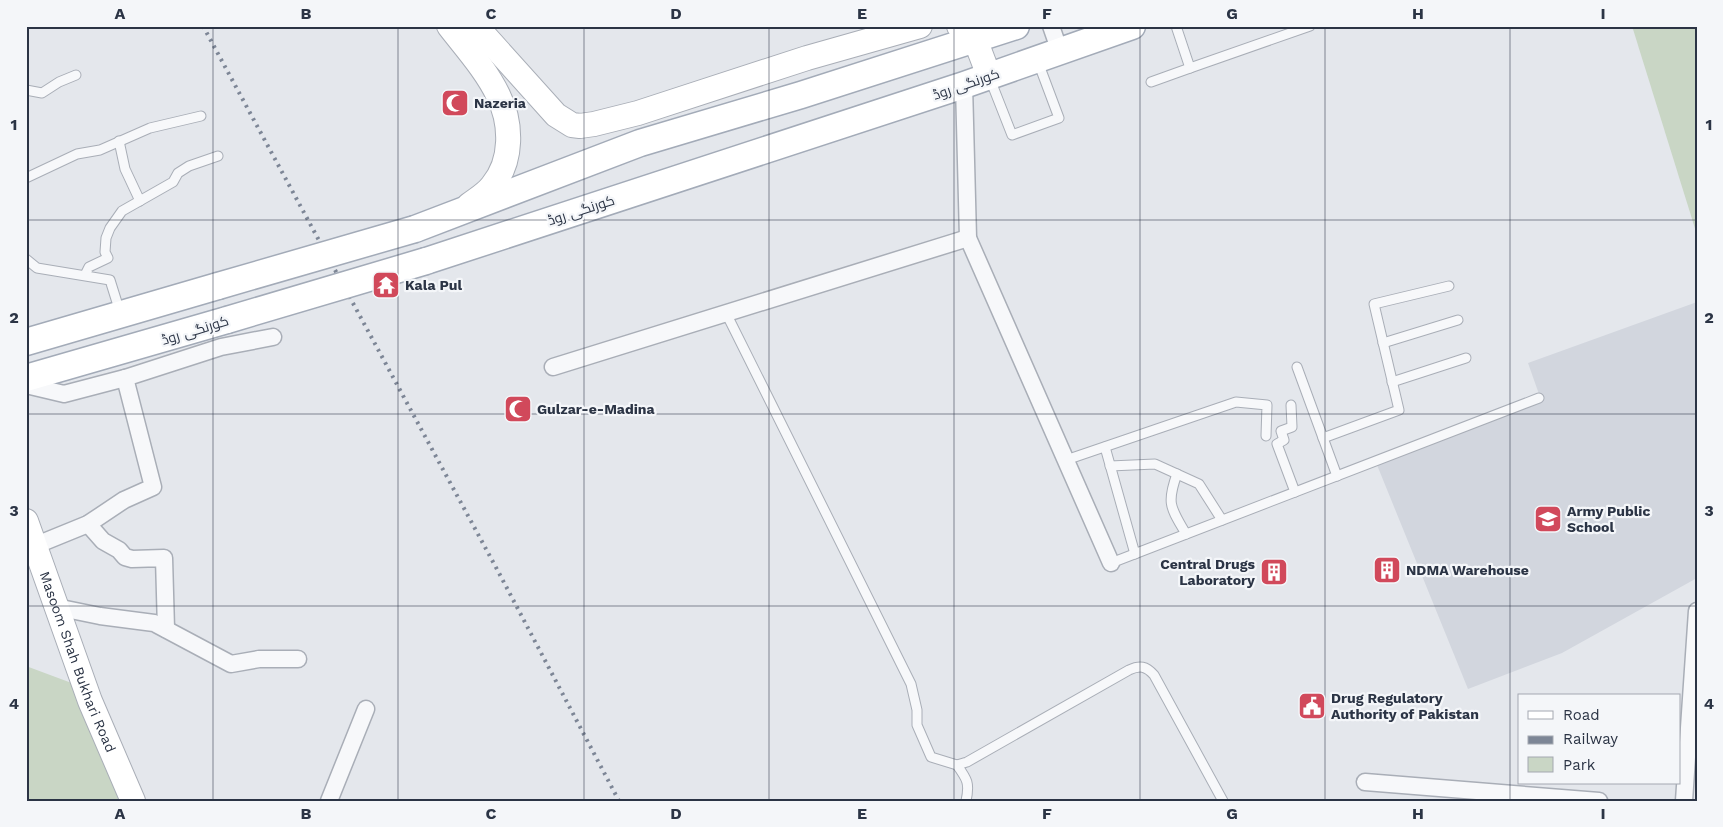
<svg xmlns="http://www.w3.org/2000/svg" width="1723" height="827" font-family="'Work Sans',Cairo,sans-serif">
  <rect width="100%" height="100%" fill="#e4e7ec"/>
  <!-- built -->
  <path fill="#d2d6de" d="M1697,302V578L1562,653L1468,689L1375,460L1540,397L1528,363Z"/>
  <!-- green -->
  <g fill="#c9d6c5">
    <path d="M1632,26H1697V235Z"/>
    <path d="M26,666L85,688L133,801H26Z"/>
  </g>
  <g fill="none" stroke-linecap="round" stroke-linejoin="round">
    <!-- lane casing -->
    <g stroke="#a9aeb7" stroke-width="11">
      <g id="lane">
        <path d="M1190,68L1310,26"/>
        <path d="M990,79L1012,135L1059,118L1038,62"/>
        <path d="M1151,82L1190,68L1176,26"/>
        <path d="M26,90L42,93L59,82L76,75"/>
        <path d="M119,141L125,169L140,201"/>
        <path d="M26,178L77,154L100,150L150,128L201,116"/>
        <path d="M26,259L37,268L110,280L120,312"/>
        <path d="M85,275L89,267L108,258L105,252L106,238L110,228L122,211L173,182L178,173L189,166L218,156"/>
        <path d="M726,313L911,684L917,710V725L931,757L957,765L967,762L1129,670C1140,665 1146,666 1154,675L1223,801"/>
        <path d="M1383,343L1458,320"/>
        <path d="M1297,367L1337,476"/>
        <path d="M1392,382L1466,358"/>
        <path d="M1291,405L1292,427L1281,431L1284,440L1277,444L1295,492"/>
        <path d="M1323,438L1399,410L1374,304L1449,286"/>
        <path d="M1105,447L1135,554"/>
        <path d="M1066,460L1236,402L1267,405L1266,436"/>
        <path d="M1110,466L1155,464L1199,484L1222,520"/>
        <path d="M1177,474C1166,504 1171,508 1186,534"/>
        <path d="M1111,563L1539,398"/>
        <path d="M957,765C967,779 970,783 966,801"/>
      </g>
    </g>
    <!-- street casing -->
    <g stroke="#a9aeb7" stroke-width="19">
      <g id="street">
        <path d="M1051,26L1060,52"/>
        <path d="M964,85L968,238L1111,563"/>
        <path d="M553,367L968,238"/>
        <path d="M26,385L64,394L125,378"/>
        <path d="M88,524L103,541L119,550L125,557L132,559L164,558L166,629"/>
        <path d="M34,546L88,524L124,500L153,487L125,378L221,347L273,337"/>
        <path d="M56,607L100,616L154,623L231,664L259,659H298"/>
        <path d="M1365,782L1599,801"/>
        <path d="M329,801L366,709"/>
        <path d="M1684,801L1697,611"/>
      </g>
    </g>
    <!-- secondary casing -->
    <g stroke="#a9aeb7" stroke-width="26">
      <g id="secondary">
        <path d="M449,26C466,48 486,70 498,95C512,123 513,161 492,186C486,194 477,199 469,205"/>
        <path d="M476,26L556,115L572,125L580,126L594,124L638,113L807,58L920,26"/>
        <path d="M959,26L970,32L975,39L989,76"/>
        <path id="s1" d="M26,521L90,701L133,801"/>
      </g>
    </g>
    <!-- primary casing -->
    <g stroke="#a3abb8" stroke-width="29">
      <g id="primary">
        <path d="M415,229L640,143L801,95L1016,26"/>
        <path d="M426,261L964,85L1132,26"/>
        <path d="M26,342L218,286"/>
        <path d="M26,378L227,320"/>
      </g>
    </g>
    <!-- lane -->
    <use href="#lane" stroke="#f7f8fa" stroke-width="9"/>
    <!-- street -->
    <use href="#street" stroke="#f7f8fa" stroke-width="16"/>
    <!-- secondary -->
    <use href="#secondary" stroke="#fff" stroke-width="24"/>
    <!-- primary -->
    <use href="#primary" stroke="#fff" stroke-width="26"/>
    <!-- rail -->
    <path stroke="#7d8696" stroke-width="4" stroke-dasharray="2.5 5" stroke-linecap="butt" d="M203,26L499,573L619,801"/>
    <!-- primary-bridge casing -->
    <g stroke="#a3abb8" stroke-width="29" stroke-linecap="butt">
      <g id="primary-bridge">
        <path d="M218,286L415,229"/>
        <path d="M227,320L426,261"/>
      </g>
    </g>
    <!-- primary-bridge -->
    <use href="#primary-bridge" stroke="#fff" stroke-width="26"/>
  </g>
  <!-- grid -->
  <path fill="none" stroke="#2b3445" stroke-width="1" stroke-opacity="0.55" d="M213,26V801M398,26V801M584,26V801M769,26V801M954,26V801M1140,26V801M1325,26V801M1510,26V801M26,220H1697M26,414H1697M26,606H1697"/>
  <!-- icons -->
  <defs>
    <g id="mosque-square" transform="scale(1.4375)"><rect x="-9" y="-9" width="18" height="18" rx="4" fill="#d1495b" stroke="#f4f6f9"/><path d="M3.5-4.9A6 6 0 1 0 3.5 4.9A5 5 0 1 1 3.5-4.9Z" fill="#fff"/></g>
    <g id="temple-square" transform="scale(1.4375)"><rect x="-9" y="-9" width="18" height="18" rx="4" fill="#d1495b" stroke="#f4f6f9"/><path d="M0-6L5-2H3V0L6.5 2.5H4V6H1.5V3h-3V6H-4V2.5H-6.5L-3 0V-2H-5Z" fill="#fff"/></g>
    <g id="school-square" transform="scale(1.4375)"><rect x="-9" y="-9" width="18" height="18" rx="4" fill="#d1495b" stroke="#f4f6f9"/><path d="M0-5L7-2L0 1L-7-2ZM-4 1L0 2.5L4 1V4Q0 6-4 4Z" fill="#fff"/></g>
    <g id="building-square" transform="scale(1.4375)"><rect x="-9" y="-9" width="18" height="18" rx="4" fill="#d1495b" stroke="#f4f6f9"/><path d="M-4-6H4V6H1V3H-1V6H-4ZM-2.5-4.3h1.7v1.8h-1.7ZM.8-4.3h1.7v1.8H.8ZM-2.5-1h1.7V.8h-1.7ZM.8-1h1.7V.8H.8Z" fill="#fff"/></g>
    <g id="civic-square" transform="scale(1.4375)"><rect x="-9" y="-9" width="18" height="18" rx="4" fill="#d1495b" stroke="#f4f6f9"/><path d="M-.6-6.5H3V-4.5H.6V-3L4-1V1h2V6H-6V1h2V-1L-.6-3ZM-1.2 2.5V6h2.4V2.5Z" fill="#fff"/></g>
  </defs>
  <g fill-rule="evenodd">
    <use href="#mosque-square" x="455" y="103"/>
    <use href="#temple-square" x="386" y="285"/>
    <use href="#mosque-square" x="518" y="409"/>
    <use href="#school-square" x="1548" y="519"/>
    <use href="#building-square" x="1387" y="570"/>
    <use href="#building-square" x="1274" y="572"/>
    <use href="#civic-square" x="1312" y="706"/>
  </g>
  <g text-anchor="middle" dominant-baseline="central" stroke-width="4.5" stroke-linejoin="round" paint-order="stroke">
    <!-- street labels -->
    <g font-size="14" fill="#2b3445" stroke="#f4f6f9">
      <text transform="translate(966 84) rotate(-19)">کورنگی روڈ</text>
      <text transform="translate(581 210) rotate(-18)">کورنگی روڈ</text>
      <text transform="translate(195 330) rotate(-17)">کورنگی روڈ</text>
      <text stroke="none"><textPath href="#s1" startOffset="150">Masoom Shah Bukhari Road</textPath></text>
    </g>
    <!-- poi labels -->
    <g font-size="14" font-weight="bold" fill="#2b3445" stroke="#f4f6f9" text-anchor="start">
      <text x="474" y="103">Nazeria</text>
      <text x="405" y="285">Kala Pul</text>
      <text x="537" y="409">Gulzar-e-Madina</text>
      <text x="1567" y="511">Army Public<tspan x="1567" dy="16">School</tspan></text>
      <text x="1255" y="564" text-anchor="end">Central Drugs<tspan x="1255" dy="16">Laboratory</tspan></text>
      <text x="1406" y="570">NDMA Warehouse</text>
      <text x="1331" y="698">Drug Regulatory<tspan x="1331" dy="16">Authority of Pakistan</tspan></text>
    </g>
  </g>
  <!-- border -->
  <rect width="1723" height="827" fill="none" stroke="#f4f6f9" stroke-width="55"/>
  <!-- legend -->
  <rect x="1518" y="694" width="162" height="90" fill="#f4f6f9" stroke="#a4a8b1"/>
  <rect x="1528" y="711" width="25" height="8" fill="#ffffff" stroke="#a4a8b1"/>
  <text x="1563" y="720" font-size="15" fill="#2b3445">Road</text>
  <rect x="1528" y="736" width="25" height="8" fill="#7d8696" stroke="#a4a8b1"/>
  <text x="1563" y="744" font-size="15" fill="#2b3445">Railway</text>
  <rect x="1528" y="757" width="25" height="15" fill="#c9d6c5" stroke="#a4a8b1"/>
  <text x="1563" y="770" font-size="15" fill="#2b3445">Park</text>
  <rect x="28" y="28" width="1668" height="772" fill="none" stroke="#2b3445" stroke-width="2"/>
  <g font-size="16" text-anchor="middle" font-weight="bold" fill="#2b3445">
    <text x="120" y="19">A</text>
    <text x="306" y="19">B</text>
    <text x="491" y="19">C</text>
    <text x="676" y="19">D</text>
    <text x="862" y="19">E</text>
    <text x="1047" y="19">F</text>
    <text x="1232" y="19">G</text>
    <text x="1418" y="19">H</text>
    <text x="1603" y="19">I</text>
    <text x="14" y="130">1</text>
    <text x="1709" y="130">1</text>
    <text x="14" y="323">2</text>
    <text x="1709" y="323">2</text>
    <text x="14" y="516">3</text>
    <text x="1709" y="516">3</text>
    <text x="14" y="709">4</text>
    <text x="1709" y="709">4</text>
    <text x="120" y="819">A</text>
    <text x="306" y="819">B</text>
    <text x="491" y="819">C</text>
    <text x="676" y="819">D</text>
    <text x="862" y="819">E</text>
    <text x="1047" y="819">F</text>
    <text x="1232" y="819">G</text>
    <text x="1418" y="819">H</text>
    <text x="1603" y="819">I</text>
  </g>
</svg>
